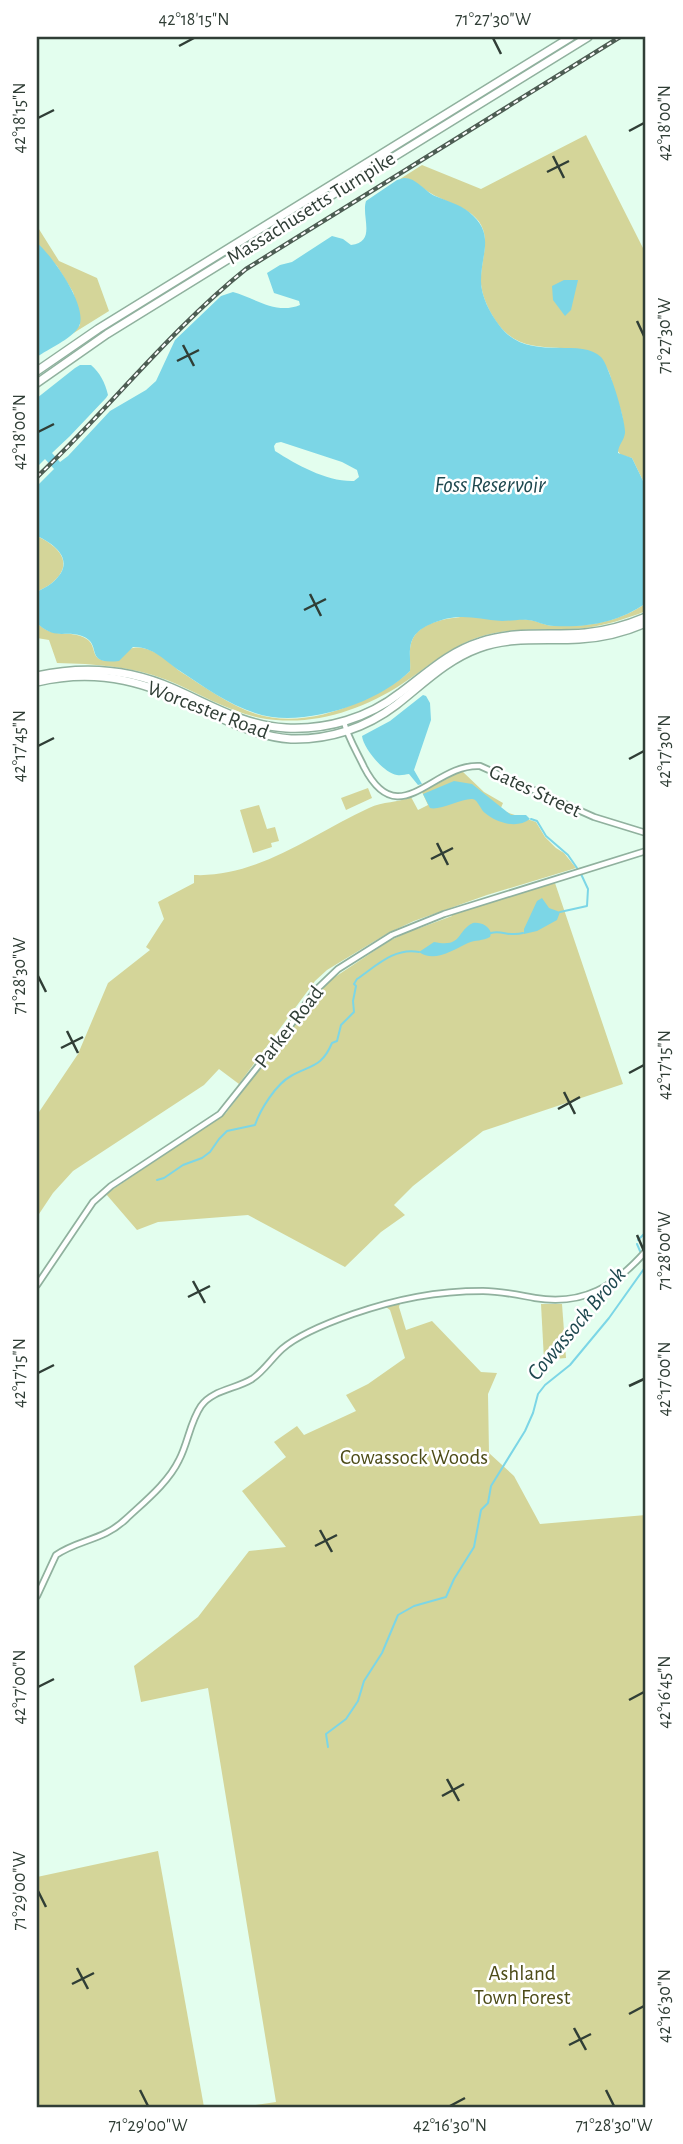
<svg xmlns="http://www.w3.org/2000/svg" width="683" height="2144" font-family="'Alegreya Sans',sans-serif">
  <rect width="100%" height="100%" fill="#e3feee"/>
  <!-- green -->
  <g fill="#d4d599">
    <path d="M586,135L646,254V487L632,458L621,455L617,450C627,428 624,417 615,394C612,385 611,371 604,364C574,333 528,364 498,324C490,313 482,297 481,284C479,258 498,230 467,211C458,205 447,202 438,197C422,190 418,180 400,179L422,165L481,189Z"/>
    <path d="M37,226L59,261L97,278L109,311L72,334L80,325V317L73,292L57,266L37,243Z"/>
    <path d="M37,536C58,546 76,563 52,583C47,587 41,589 37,592Z"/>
    <path d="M646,603V611C626,619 606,625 585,628C549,631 513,626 479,637C449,647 428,667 402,684C366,708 320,724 276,720C236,717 204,695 167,680C131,666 95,664 57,663L49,640L37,638V623C54,639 66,630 83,637C100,644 87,660 108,661C119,662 123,656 130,649C140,645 151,650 160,655C168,659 173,667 181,672C205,687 229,705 256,714C288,724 326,717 355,703C374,695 396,685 410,671C411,658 407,646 415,635C434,610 501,616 529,620C538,621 545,626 555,626C587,627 620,622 646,603Z"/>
    <path d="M462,771L484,792L503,803L500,810L536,822L545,837L556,848L564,853L576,868L487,895L414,921L388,933L327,970L315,981L239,1084L219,1069L204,1085L73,1171L53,1193L37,1217V1115L78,1054L108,983L150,950L146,947L164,919L158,902L194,883V875C258,878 314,833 369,808C383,801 398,803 411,797L418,810L428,805L422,792Z"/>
    <path d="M368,788L372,798L346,810L341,798Z"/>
    <path d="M259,805L267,829L275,827L279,841L271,843L272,847L253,853L240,810Z"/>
    <path d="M555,883L623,1084L483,1131L413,1186L394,1205L405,1215L381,1232L345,1267L248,1215L158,1222L137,1230L106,1194L226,1113L326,983L389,941L414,929H417L452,916V914L459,912Z"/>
    <path d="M400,1303L399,1307L406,1330L432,1321L481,1372L497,1373L488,1394L489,1453L514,1476L540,1524L646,1515V2107H242L276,2102L208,1688L141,1702L134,1666L198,1617L249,1551L286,1547L242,1491L286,1457L274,1442L297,1426L304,1435L356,1411L346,1395L368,1384L405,1358L390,1310L386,1307Z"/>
    <path d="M541,1304H562L566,1358L544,1360Z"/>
    <path d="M158,1851L204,2107H37V1877Z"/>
  </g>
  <!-- water -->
  <g fill="#7cd6e6" fill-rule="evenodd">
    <path d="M404,178C417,178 424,191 435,196C447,201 459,204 469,212C496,234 481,253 481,281C481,296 490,313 499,325C527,364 580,336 601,357C609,365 626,421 625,433C624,441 618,445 618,453L632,458L646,487V603C620,622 586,628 554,626C545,626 537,621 528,620C520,619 511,621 502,621C475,619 460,612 433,623C426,626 420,629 415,635C407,646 411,658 410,671C377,704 300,729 255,713C228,704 204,687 180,671C165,661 153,646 133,647L119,661C82,665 104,644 82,636C64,630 57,640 39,625L37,623V592C41,589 47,587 52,583C76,563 59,546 37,536V486L54,469L45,459L37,467V398L75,368L80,365H91C100,373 105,382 108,395L106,398L70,436L52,453L60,462L68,456L110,411L146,390L156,381L175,340L221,296L233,292C255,298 276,315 300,305L299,301L274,293L267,273L280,265L292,262L332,236L343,239L351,245C377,242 361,217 366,201L397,180ZM281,442L342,462L357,470L359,477L354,481C327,482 297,465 275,451L274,446L276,443Z"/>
    <path d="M37,243C52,255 91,310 78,328C71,339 48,349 37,357Z"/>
    <path d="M564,280H578L571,310L565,316L553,300L552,286Z"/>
    <path d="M423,695L426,696L430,703L431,720L414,770L422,784L418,785L409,774C406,774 401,776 397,775C383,773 363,747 362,736L390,721Z"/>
    <path d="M454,781L472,784L511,815H526L530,819C517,829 497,823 485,813C481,810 479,803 475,800C468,795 441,811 430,808L423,794Z"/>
    <path d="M542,898L549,908L560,912L557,920L537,931L524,934V929L537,901Z"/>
    <path d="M473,923C481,922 489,926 491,933L490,937C483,941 475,940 468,943C453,950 434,963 419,952L434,942C463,948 456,931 473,923Z"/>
  </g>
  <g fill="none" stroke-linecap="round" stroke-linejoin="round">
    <!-- stream -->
    <g stroke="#7cd6e6" stroke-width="2">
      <path d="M531,819L537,821L546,836L568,855L577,868"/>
      <path d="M560,912L587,906L588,889L581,874"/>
      <path d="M491,933C502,930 509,937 523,933"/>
      <path d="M157,1180L164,1178L183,1165L202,1158L210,1152L219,1139L227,1131L255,1125C260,1110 276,1084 291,1076C311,1065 322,1067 332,1043L337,1041L341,1025L354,1012L353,1001L356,986L354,984L357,979C375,967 394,947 419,952"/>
      <path d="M638,1240L646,1232"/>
      <path d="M637,1244L640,1251"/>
      <path d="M646,1258V1259"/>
      <path d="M328,1747L326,1734L346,1719L358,1701L364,1681L382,1653L398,1615L414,1606L446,1597L454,1579L474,1547L481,1510L488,1503L491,1486L525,1431L533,1413L538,1394L545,1385L570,1365L609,1318L646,1266"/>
    </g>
    <!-- minor casing -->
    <g stroke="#90b19e" stroke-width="8">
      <g id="minor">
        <path d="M344,722C348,738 357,752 364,767C399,835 433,763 480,766L594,817L646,833"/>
        <path d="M37,1285L93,1202L111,1186L220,1114L290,1026L315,991L338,969L392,935L444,914L646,851"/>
        <path d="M37,1596L56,1555C79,1539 103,1541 126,1519C144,1502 168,1483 179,1460C188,1443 190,1422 201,1406C212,1390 236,1389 252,1379C264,1371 271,1359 282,1349C298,1335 333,1321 353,1314C397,1299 436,1291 483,1291C501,1291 518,1295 535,1298C584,1306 615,1286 646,1251"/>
      </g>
    </g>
    <!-- highway casing -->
    <g stroke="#90b19e" stroke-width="10">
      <g id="highway">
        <path d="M37,371L98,329L571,37"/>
        <path d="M37,383L107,334L588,37"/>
        <path d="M37,676C82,666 129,669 172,688C209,704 244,726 286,728C327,730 368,718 400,693C426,674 448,652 480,642C514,630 550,636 585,633C606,631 627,625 646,617"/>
        <path d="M37,682C101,667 149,683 206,711C233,724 261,737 291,739C329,740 366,728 396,705C423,684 446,660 479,648C511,636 546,641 579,639C602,638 625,632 646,623"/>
      </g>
    </g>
    <!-- minor -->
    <use href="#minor" stroke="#fff" stroke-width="4.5"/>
    <!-- highway -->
    <use href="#highway" stroke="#fff" stroke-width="7"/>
    <!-- rail casing -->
    <g stroke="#4d5d53" stroke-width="4.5">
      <path id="rail" d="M37,477C108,410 169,331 246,269L620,37"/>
    </g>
    <!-- rail -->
    <use href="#rail" stroke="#fff" stroke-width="2" stroke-dasharray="5" stroke-linecap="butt"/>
  </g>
  <!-- ticks -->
  <path fill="none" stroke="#303e36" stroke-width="2.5" d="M493,38L501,54M179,46L194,38M38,118L54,110M629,131L644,123M553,156L564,178M547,172L569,161M637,321L644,336M183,345L194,366M177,361L199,350M38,432L54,424M310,594L321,616M304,610L326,599M38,746L54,738M629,759L644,751M437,843L448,865M431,859L453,848M38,976L46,992M67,1031L78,1053M61,1048L83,1037M629,1073L644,1065M564,1092L575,1114M558,1109L580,1097M637,1235L644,1251M193,1281L205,1303M188,1297L210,1286M38,1373L54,1365M629,1386L644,1379M320,1530L332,1552M315,1546L337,1535M38,1687L54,1679M629,1700L644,1692M447,1779L459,1801M442,1796L464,1784M38,1891L46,1907M77,1968L88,1989M72,1984L94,1973M629,2014L644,2006M574,2028L586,2050M569,2045L591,2034M140,2090L148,2106M606,2090L614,2106M450,2106L465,2098"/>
  <g text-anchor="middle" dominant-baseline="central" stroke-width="5" stroke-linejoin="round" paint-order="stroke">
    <!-- street labels -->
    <g font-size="21" fill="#303e36" stroke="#fff">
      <text transform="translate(311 208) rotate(-32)">Massachusetts Turnpike</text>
      <text transform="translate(208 710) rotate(21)">Worcester Road</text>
      <text transform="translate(535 791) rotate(25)">Gates Street</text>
      <text transform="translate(289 1027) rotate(-52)">Parker Road</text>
    </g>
    <!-- park labels -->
    <g font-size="21" fill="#4d4c18" stroke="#fff">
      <text x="414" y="1457">Cowassock Woods</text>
      <text x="522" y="1973">Ashland<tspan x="522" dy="24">Town Forest</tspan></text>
    </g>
    <!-- water labels -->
    <g font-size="23" font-style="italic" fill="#1e484f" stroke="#fff">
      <text x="490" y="485">Foss Reservoir</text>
      <text transform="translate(577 1324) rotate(-50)">Cowassock Brook</text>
    </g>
  </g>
  <!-- border -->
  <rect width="683" height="2144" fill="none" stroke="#ffffff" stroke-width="77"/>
  <rect x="38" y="38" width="606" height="2068" fill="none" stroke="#303e36" stroke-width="2.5"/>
  <g font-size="18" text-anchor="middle" fill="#303e36">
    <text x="194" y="25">42°18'15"N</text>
    <text x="493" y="25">71°27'30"W</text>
    <text transform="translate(19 118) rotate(-90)" y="6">42°18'15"N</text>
    <text transform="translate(664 123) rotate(-90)" y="6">42°18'00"N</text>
    <text transform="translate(664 336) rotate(-90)" y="6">71°27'30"W</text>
    <text transform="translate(19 432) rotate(-90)" y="6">42°18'00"N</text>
    <text transform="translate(19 746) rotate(-90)" y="6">42°17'45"N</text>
    <text transform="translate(664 751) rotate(-90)" y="6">42°17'30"N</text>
    <text transform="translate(19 976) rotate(-90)" y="6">71°28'30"W</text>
    <text transform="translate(664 1065) rotate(-90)" y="6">42°17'15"N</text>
    <text transform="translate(664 1251) rotate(-90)" y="6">71°28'00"W</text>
    <text transform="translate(19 1373) rotate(-90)" y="6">42°17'15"N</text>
    <text transform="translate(664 1379) rotate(-90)" y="6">42°17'00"N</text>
    <text transform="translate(19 1687) rotate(-90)" y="6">42°17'00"N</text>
    <text transform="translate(664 1692) rotate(-90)" y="6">42°16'45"N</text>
    <text transform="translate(19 1891) rotate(-90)" y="6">71°29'00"W</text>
    <text transform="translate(664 2006) rotate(-90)" y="6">42°16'30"N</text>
    <text x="148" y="2131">71°29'00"W</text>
    <text x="450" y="2131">42°16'30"N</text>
    <text x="614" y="2131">71°28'30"W</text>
  </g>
</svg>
